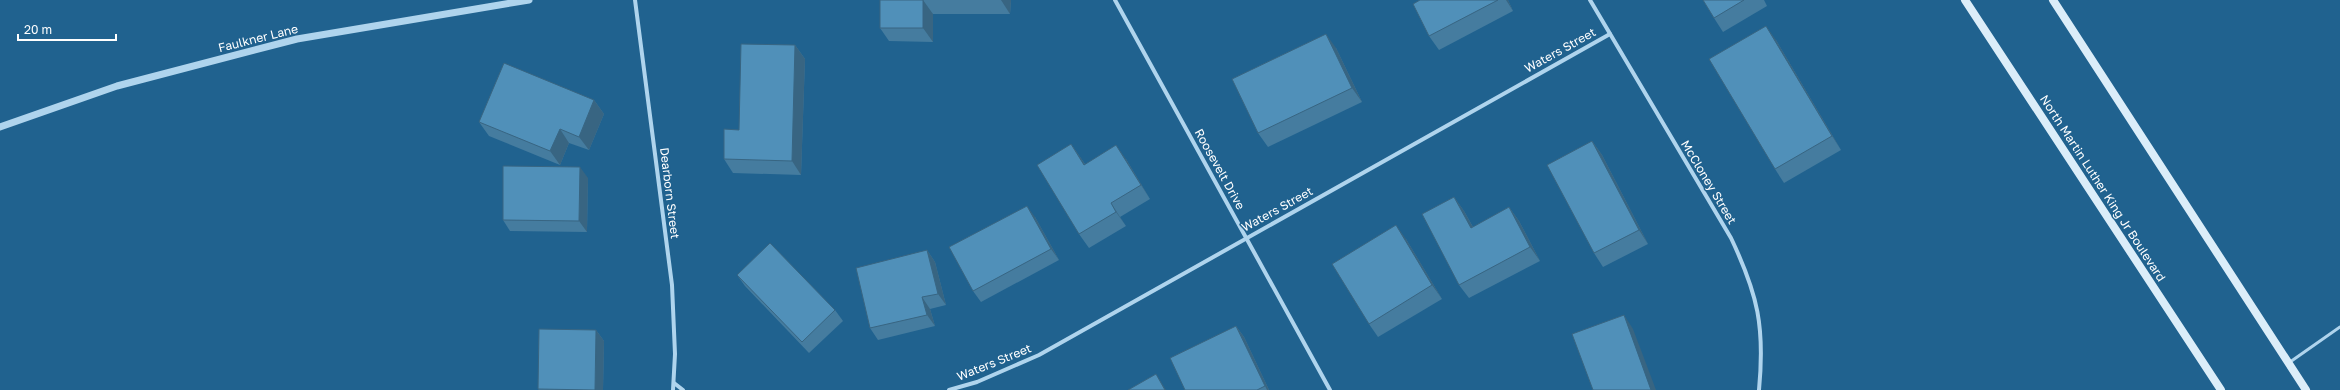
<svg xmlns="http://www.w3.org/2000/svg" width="2340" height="390" font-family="'Golos Text',sans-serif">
  <rect width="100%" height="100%" fill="#20628f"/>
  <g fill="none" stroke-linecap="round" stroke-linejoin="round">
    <!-- service -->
    <path stroke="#afd4ed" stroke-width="3" d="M2290,362L2340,327"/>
    <!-- minor -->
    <g stroke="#afd4ed" stroke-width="4">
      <path d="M635,0L672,285L675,354L673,390"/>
      <path d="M1115,0L1330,390"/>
      <path d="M1590,0L1731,238C1758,295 1765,327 1759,390"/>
      <path d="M674,383L683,390"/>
      <path d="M949,390L977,382L1039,355L1610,34"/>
    </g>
    <!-- tertiary -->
    <path stroke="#afd4ed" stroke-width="7" d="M0,127L117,86L297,39L529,0"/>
    <!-- secondary -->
    <g stroke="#dbedf9" stroke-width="8">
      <path d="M1965,0L2221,390"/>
      <path d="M2053,0L2306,390"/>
    </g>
  </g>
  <!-- wall -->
  <g fill="#457c9f">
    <path d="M880,0H1011L1010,14H933V42L889,41L880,28Z"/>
    <path d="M1420,0H1508L1513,11L1439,50L1429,36Z"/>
    <path d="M1703,0H1764L1767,6L1723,32L1714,18Z"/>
    <path d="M1776,40L1841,150L1784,183L1775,169Z"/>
    <path d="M795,45L805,59L801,175L733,173L724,159L739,130Z"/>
    <path d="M1336,48L1362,102L1268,147L1258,133Z"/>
    <path d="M594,100L604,114L589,150L569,143L560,165L489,136L479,122Z"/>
    <path d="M1592,141L1602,155L1648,244L1603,267L1594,253Z"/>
    <path d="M1071,144L1085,164L1126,159L1150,199L1120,217L1126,226L1089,248L1079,234Z"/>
    <path d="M588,178L587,232L510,231L503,220Z"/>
    <path d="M1454,197L1464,211L1473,227L1509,207L1519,221L1540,261L1469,298L1459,285Z"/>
    <path d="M1035,217L1059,260L981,302L973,291Z"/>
    <path d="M1406,239L1442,299L1378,337L1369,324Z"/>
    <path d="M927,250L935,262L946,305L930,309L935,326L878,340L870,328Z"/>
    <path d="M737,275L835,310L843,321L809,353L745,286Z"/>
    <path d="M1236,326L1244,337L1269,390H1185Z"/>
    <path d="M596,330L604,341L603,390H539L538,389Z"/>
  </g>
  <!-- shaded-wall -->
  <g fill="#386582">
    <path d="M923,0L933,14V42L923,28Z"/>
    <path d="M1001,0H1011L1010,14Z"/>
    <path d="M1506,0H1508L1513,11Z"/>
    <path d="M1766,26L1776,40L1841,150L1832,136Z"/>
    <path d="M1326,34L1336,48L1362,102L1352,88Z"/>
    <path d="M795,45L805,59L801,175L792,161Z"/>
    <path d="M594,100L604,114L589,150L579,137Z"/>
    <path d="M560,129L569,143L560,165L550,151Z"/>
    <path d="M1592,141L1602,155L1648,244L1639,230Z"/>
    <path d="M1071,144L1081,158L1094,179L1084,165Z"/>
    <path d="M1116,145L1126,159L1150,199L1141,185Z"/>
    <path d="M580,167L588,178L587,232L579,221Z"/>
    <path d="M1454,197L1464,211L1481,242L1471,228Z"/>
    <path d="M1111,203L1120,217L1126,226L1116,212Z"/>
    <path d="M1027,206L1035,217L1059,260L1051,249Z"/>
    <path d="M1509,207L1519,221L1540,261L1530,247Z"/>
    <path d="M1396,225L1406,239L1442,299L1432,285Z"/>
    <path d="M927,250L935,262L946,305L938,294Z"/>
    <path d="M922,297L930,309L935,326L927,315Z"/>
    <path d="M1624,315L1633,329L1656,390H1651Z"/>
    <path d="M1236,326L1244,337L1269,390H1267L1265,386Z"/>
    <path d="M596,330L604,341L603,390H595Z"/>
    <path d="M1156,374L1163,385L1166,390H1165Z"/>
  </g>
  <!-- building -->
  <g fill="#5090b9" stroke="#386582">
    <rect x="880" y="0" width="43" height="28"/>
    <path d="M1420,0H1498L1429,36L1413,4Z"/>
    <path d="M1703,0H1744L1714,18Z"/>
    <path d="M1766,26L1832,136L1775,169L1709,59Z"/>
    <path d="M1326,34L1352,88L1258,133L1232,79Z"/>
    <path d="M741,44L795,45L792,161L724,159V129L739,130Z"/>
    <path d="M504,63L594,100L579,137L560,129L550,151L479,122Z"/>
    <path d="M1592,141L1639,230L1594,253L1547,165Z"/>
    <path d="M1071,144L1084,165L1116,145L1141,185L1111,203L1116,212L1079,234L1037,165Z"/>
    <path d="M503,166L580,167L579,221L503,220Z"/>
    <path d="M1454,197L1471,228L1509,207L1530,247L1459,285L1422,214Z"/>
    <path d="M1027,206L1051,249L973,291L949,247Z"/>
    <path d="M1396,225L1432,285L1369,324L1332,264Z"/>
    <path d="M770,243L835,310L802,342L737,275Z"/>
    <path d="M927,250L938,294L922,297L927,315L870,328L856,268Z"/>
    <path d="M1624,315L1651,390H1593L1572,334Z"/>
    <path d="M1236,326L1265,386L1257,390H1185L1170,358Z"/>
    <path d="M539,329L596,330L595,390L538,389Z"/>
    <path d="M1156,374L1165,390H1128Z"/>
  </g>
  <g text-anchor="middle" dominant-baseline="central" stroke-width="3" stroke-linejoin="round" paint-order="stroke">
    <!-- street labels -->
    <g font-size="12" fill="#fff" stroke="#20628f">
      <text transform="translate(258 38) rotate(-14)">Faulkner Lane</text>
      <text transform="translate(1560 50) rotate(-29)">Waters Street</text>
      <text transform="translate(1220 169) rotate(61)">Roosevelt Drive</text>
      <text transform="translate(1709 182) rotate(59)">McCloney Street</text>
      <text transform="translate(2103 188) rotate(57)">North Martin Luther King Jr Boulevard</text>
      <text transform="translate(670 193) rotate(83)">Dearborn Street</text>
      <text transform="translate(1277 209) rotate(-29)">Waters Street</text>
      <text transform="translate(994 362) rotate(-22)">Waters Street</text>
    </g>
  </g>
  <!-- scale -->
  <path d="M18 34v6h98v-6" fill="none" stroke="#ffffff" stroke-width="2"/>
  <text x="24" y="34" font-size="12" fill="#ffffff" stroke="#20628f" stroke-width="3" paint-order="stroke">20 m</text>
</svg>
